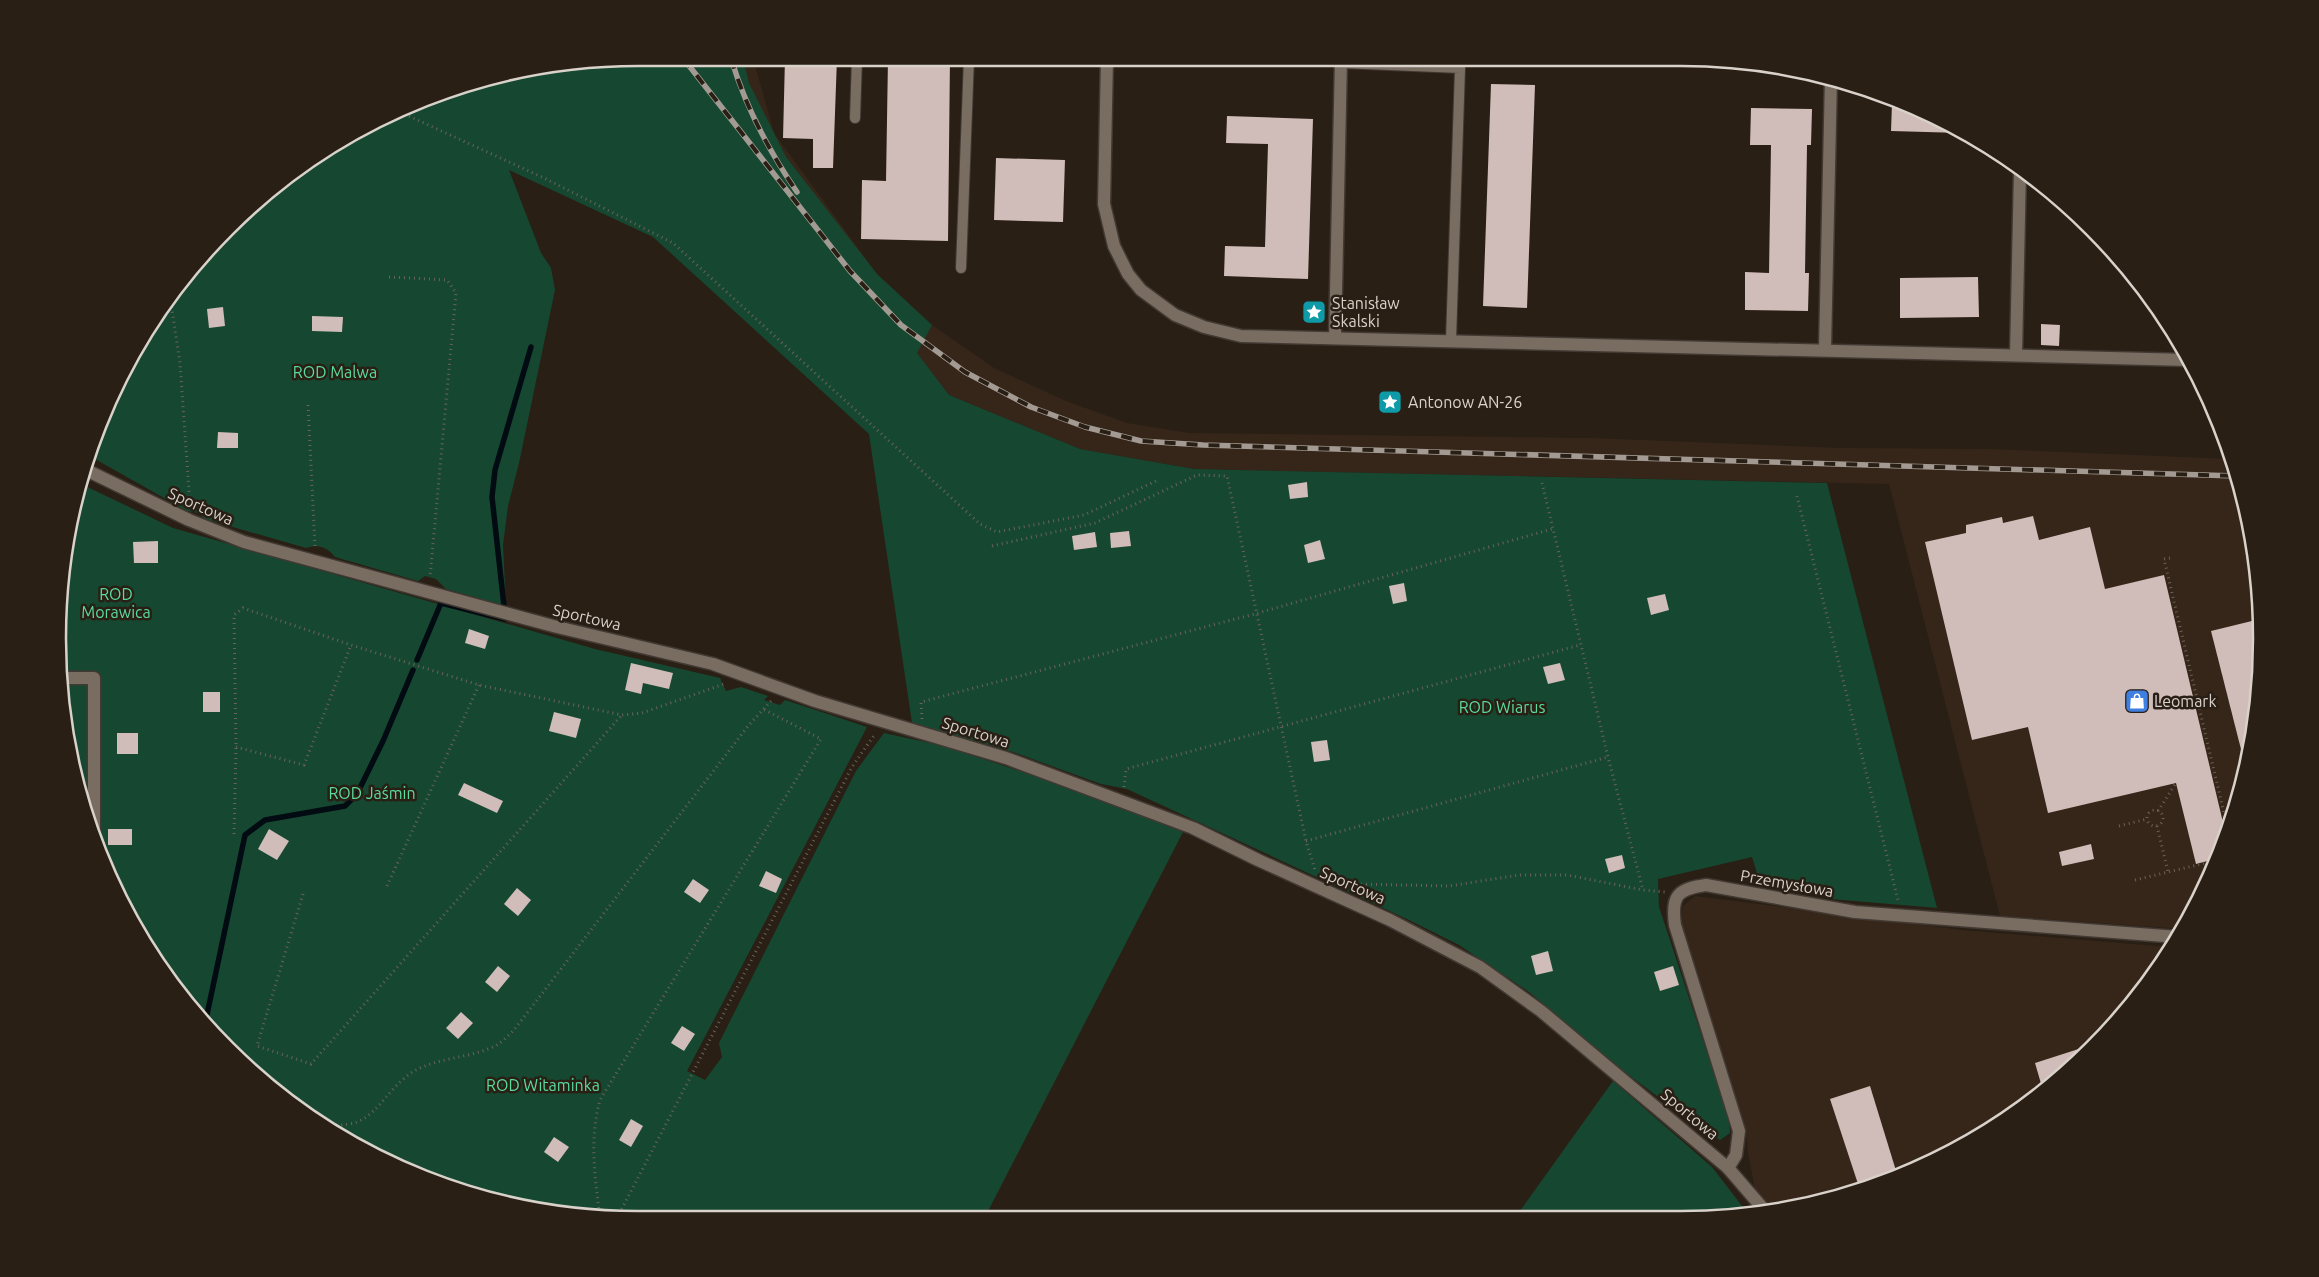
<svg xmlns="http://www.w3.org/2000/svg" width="2319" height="1277" font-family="Ubuntu,sans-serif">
  <rect width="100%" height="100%" fill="#291f15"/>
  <!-- built -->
  <g fill="#352619">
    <path d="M711,58H753L774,133L877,274L932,325L994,368L1066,401L1127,423L1189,433L1592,438L1841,448L1989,449L2231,459L2242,488L2260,600L2257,714L2231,825L2184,929L2000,916L1889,484L1194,469L1080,449L949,395L886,346Z"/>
    <path d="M1695,896L1962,930L2170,947L2117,1022L2003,1122L1868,1189L1768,1212L1755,1189L1748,1153L1746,1130L1681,925L1683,906Z"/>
  </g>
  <!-- green -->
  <g fill="#164831">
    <path d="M638,58H743L749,83L786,157L877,274L932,325L917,353L949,395L1080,449L1194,469L1827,483L1937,908L1831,899V889L1800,882L1794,892L1774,885L1761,886L1752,857L1658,879L1659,907L1729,1119L1730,1133L1720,1140L1700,1128L1626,1073L1529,992L1459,945L1409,920L1127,789L1101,784L1013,752L912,723L869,434L653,237L509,170L541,253L551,268L555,290L519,463L508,506L503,545L506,606L446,589L436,579L425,576L418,581L335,557C327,547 319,544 306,548L205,519L199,513L187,511L88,455L102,416L155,316L202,255L285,178L348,135L451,88L525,69Z"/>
    <path d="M79,483L173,528L595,649L720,678L726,691L741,687L768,696L764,700L780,705L785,700L867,727L687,1071L705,1080L722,1057L719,1043L856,771L884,733L944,746L1074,789L1183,832L985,1217L601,1218L488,1200L348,1142L285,1099L202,1022L155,961L102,861L77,789L59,677V600Z"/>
    <path d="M1613,1081L1712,1167L1749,1215H1517Z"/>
  </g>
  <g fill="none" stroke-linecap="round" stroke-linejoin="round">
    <!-- stream -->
    <g stroke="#020b12" stroke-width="5.5">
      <path d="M504,606L492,497L495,470L531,347"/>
      <path d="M417,660L441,603L505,619"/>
      <path d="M205,1024L245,835L265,820L345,806L357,794L383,741L413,670"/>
    </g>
  </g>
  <!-- building -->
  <g fill="#d0bcb9">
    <path d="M785,58H837L833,168H813V139L783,138Z"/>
    <path d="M888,58H950L948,241L861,239L862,180L886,181Z"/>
    <path d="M1491,84L1535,85L1527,308L1483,306Z"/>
    <path d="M1892,103L1962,131L1961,133L1891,131Z"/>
    <path d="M1751,108L1812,109L1811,145H1807L1805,273H1809L1808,311L1745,310V272L1769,273L1771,145H1750Z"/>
    <path d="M1227,116L1313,119L1308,279L1224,276L1225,246L1265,247L1268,144L1226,143Z"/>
    <path d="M996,158L1065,160L1063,222L994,220Z"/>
    <path d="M1978,277L1979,317L1900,318V278Z"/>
    <path d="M223,307L225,326L209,328L207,309Z"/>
    <path d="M312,316L343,317L342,332L312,331Z"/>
    <path d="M2041,324L2060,325L2059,346L2041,345Z"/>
    <path d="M218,432L238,433V448H217Z"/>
    <path d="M1307,482L1308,497L1290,499L1288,485Z"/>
    <path d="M2033,516L2039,540L2090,527L2105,589L2164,575L2226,835L2215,859L2196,864L2176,783L2048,813L2028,727L1972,740L1925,542L1966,533V525L2002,517L2003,523Z"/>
    <path d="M1129,531L1131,546L1111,548L1110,533Z"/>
    <path d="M1095,532L1097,547L1074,550L1072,536Z"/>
    <path d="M1320,540L1325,559L1308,563L1304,545Z"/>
    <path d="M158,541V563H134L133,542Z"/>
    <path d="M1404,583L1407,601L1393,604L1389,586Z"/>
    <path d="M1665,594L1669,610L1651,615L1647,598Z"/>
    <path d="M2260,619L2257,714L2245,765L2211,631Z"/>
    <path d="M469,629L489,636L485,649L465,643Z"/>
    <path d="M631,663L673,673L669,689L643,683L641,694L625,690Z"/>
    <path d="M1560,663L1565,680L1548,684L1543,667Z"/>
    <rect x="203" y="692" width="17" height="20"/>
    <path d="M554,712L581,719L576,738L549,731Z"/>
    <rect x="117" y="733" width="21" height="21"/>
    <path d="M1327,740L1330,760L1314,762L1311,742Z"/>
    <path d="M464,783L503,801L497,813L458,795Z"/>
    <rect x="108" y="829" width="24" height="16"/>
    <path d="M269,829L289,841L277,860L258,849Z"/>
    <path d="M2091,844L2094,859L2062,866L2059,852Z"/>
    <path d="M1622,855L1625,868L1609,873L1605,859Z"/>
    <path d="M766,871L782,879L776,893L759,886Z"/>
    <path d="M693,879L709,890L700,903L684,892Z"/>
    <path d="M517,888L531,900L518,916L504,904Z"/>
    <path d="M1548,951L1553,971L1536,975L1531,956Z"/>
    <path d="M498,966L510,976L497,992L485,982Z"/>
    <path d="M1673,966L1679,985L1660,991L1654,972Z"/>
    <path d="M461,1012L473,1023L458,1039L446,1028Z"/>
    <path d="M682,1026L695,1034L684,1051L671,1043Z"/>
    <path d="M2091,1045L2042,1087L2035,1063Z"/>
    <path d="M1870,1086L1897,1174L1860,1190L1830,1099Z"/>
    <path d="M631,1119L643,1126L631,1147L619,1140Z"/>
    <path d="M554,1137L569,1147L558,1162L544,1152Z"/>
  </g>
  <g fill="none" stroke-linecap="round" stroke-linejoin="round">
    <!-- service casing -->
    <g stroke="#423933" stroke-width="12">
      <g id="service">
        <path d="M1345,58L1341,63L1460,68L1451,340"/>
        <path d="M855,118L857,58"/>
        <path d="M961,268L969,58"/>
      </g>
    </g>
    <!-- minor casing -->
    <g stroke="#423933" stroke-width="15">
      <g id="minor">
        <path d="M1107,58L1104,204L1114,246L1128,274L1141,290L1175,315L1204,327L1241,336L2188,360"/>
        <path d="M1335,338L1341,58"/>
        <path d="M1825,349L1831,77"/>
        <path d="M2016,355L2020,170"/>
        <path d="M84,469L189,520L244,542L557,627L713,664L815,701L1006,758L1193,828L1258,860L1390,920L1480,967L1541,1011L1728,1168L1766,1212"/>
        <path d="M59,678H94V838"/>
        <path d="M1728,1168L1736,1155L1739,1131L1675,925C1671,896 1677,889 1706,885L1855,912L2178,937"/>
      </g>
    </g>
    <!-- path -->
    <g stroke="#6b6259" stroke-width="3" stroke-dasharray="1 4" stroke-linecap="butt">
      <path d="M400,112L544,178L673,243L980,524L997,532L1084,515L1158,480"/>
      <path d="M389,277L447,280L456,293L430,577"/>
      <path d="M170,297L180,363L190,505"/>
      <path d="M308,405L315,547"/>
      <path d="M1542,483L1608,757L1643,890"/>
      <path d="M1797,496L1898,900"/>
      <path d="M992,546L1095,523L1197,475L1227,476L1306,841L1315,870"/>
      <path d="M2170,558L2164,559L2228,830"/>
      <path d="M922,719L921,702L1258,613L1552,529"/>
      <path d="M236,747L304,765L351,645"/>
      <path d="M1124,787L1126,769L1580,645"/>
      <circle cx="2155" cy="818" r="8"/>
      <path d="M2158,811L2176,783"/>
      <path d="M2119,826L2147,819"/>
      <path d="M2157,826L2168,872"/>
      <path d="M234,834L236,747L234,615L243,608L351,645L479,685L622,715L642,713L724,684"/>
      <path d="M1306,841L1608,757"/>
      <path d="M2135,880L2214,861"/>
      <path d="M1351,884L1449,886L1519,875H1567L1643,890L1665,892"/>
      <path d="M387,886L479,685"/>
      <path d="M303,894L257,1046L311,1064L622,715"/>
      <path d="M321,1124C364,1129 369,1116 395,1087C401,1081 408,1074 416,1070C441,1057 472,1058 497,1045C503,1041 509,1035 514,1030L748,726L771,701"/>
      <path d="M600,1218C595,1177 589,1140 600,1100L821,739L763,709"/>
      <path d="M617,1218L852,767L875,734"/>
    </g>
    <!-- service -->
    <use href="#service" stroke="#796d61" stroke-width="10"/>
    <!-- minor -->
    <use href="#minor" stroke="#796d61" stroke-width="12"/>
    <!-- rail casing -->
    <g stroke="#a39b93" stroke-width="5.5">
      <g id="rail">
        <path d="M683,58L850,271L901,325L965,372L1031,407L1085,427L1141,441L1203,445L2237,476"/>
        <path d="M731,58C745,106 769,151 797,192"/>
      </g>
    </g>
    <!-- rail -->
    <use href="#rail" stroke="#291f15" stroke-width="4" stroke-dasharray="11" stroke-linecap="butt"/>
  </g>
  <!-- icons -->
  <defs>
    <g id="sight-square" transform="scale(1.25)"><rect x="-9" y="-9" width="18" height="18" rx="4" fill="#0f9aa8" stroke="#291f15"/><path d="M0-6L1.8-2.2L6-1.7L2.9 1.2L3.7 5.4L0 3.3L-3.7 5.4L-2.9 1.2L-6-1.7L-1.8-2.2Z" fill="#fff"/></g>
    <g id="shop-square" transform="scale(1.25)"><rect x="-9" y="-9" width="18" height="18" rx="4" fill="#3f7fe0" stroke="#291f15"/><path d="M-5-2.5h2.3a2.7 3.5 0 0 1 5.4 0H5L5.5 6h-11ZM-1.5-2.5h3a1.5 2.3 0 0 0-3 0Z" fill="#fff"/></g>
  </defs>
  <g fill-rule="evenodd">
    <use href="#sight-square" x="1314" y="312"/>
    <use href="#sight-square" x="1390" y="402"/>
    <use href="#shop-square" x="2137" y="701"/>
  </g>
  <g text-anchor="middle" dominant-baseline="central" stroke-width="5" stroke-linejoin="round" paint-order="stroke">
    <!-- poi labels -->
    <g font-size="16" fill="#d9d2cb" stroke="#291f15" text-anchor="start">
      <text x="1332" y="303">Stanisław<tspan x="1332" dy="18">Skalski</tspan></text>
      <text x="1408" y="402">Antonow AN-26</text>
      <text x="2154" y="701">Leomark</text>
    </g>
    <!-- park labels -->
    <g font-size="16" fill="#5adc9d" stroke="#291f15">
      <text x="335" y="372">ROD Malwa</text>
      <text x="116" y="594">ROD<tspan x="116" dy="18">Morawica</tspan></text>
      <text x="1502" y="707">ROD Wiarus</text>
      <text x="372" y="793">ROD Jaśmin</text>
      <text x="543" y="1085">ROD Witaminka</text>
    </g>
    <!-- street labels -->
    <g font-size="16" fill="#d9d2cb" stroke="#291f15">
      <text transform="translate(201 506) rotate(24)">Sportowa</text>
      <text transform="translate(587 617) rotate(13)">Sportowa</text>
      <text transform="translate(976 732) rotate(17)">Sportowa</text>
      <text transform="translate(1787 883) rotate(10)">Przemysłowa</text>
      <text transform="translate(1353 885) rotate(24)">Sportowa</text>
      <text transform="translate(1690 1114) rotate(40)">Sportowa</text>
    </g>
  </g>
  <!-- crop -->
  <path d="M0 0H2319V1277H0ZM638 66H1681A572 572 0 0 1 2253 638V639A572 572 0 0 1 1681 1211H638A572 572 0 0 1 66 639V638A572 572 0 0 1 638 66Z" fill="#291f15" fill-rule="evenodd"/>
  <path fill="none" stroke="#d9d2cb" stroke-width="2.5" d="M638 66H1681A572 572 0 0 1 2253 638V639A572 572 0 0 1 1681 1211H638A572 572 0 0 1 66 639V638A572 572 0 0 1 638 66Z"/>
</svg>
